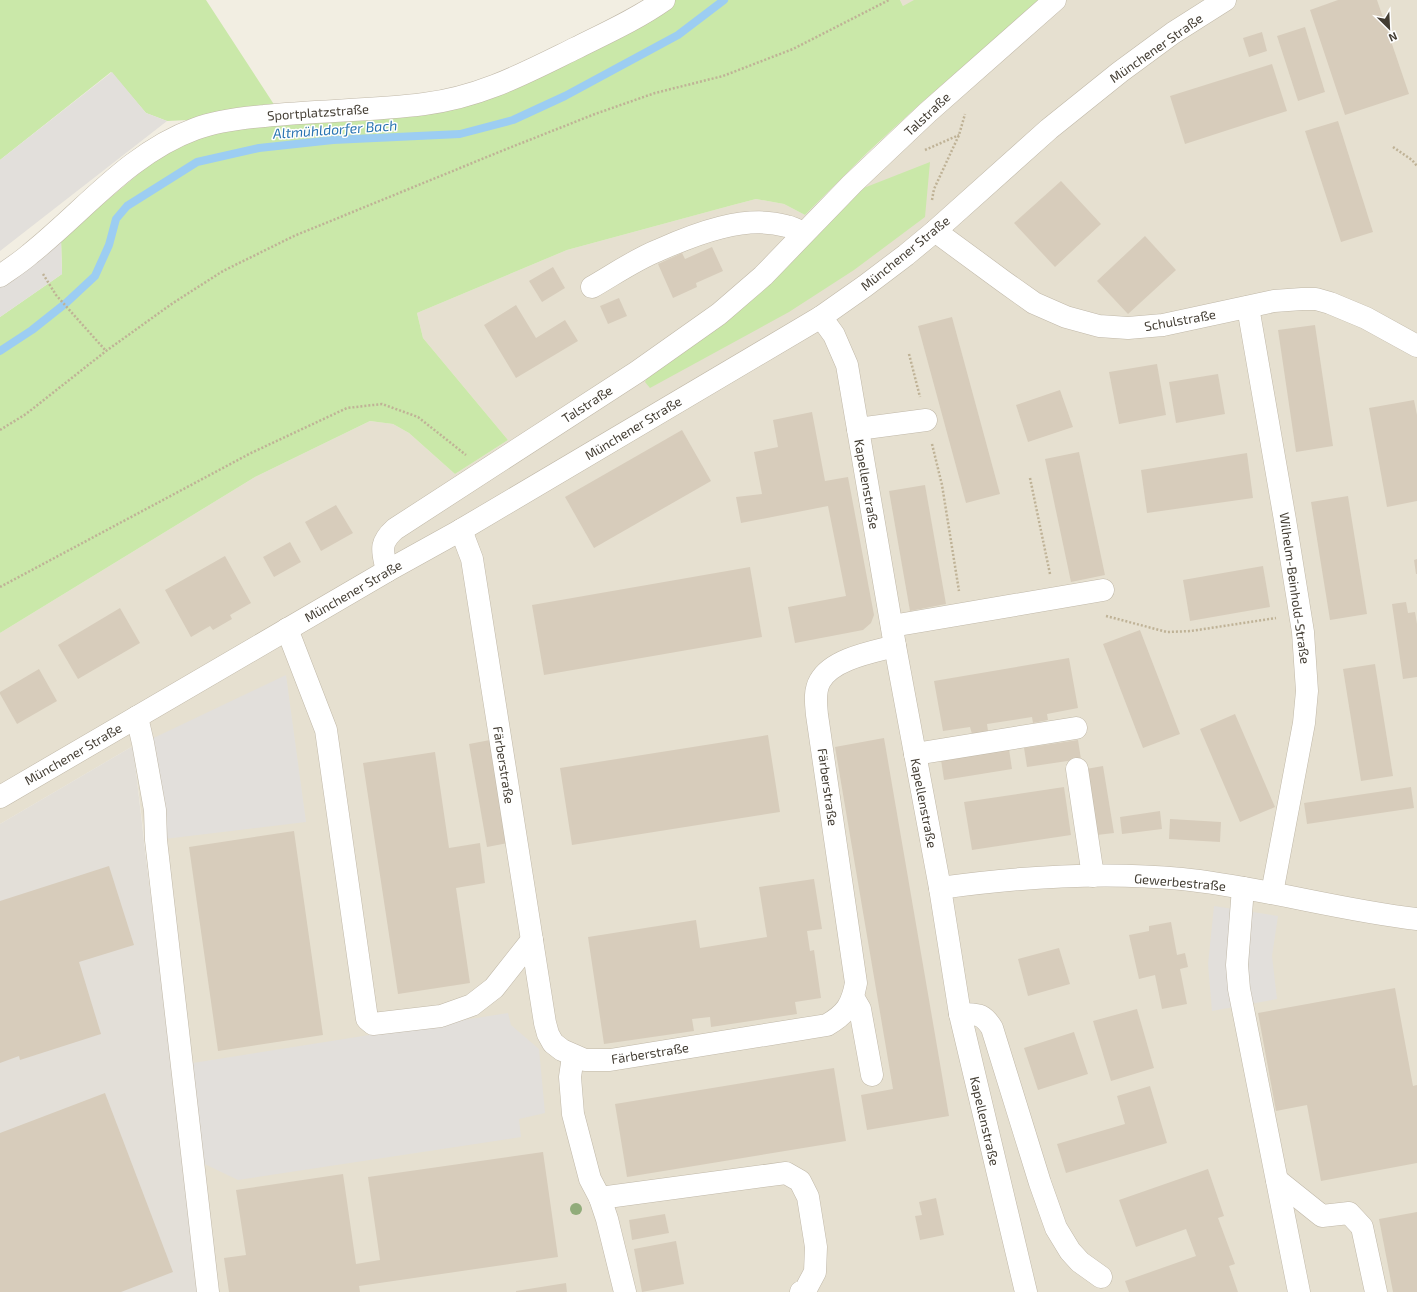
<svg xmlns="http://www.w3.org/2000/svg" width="1417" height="1292" font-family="'Exo 2',sans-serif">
  <rect width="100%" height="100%" fill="#f2eee2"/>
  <!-- residential -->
  <path fill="#e6e0d0" d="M900,0H1417V1292H199L133,746L0,824V633L255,477L370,421L393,424L409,433L455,474L508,440L423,338L417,313L567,250L733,205L756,199L784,204L805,215L921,103L903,6Z"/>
  <!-- industrial -->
  <path fill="#e3dfd8" d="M133,746L146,858L196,1256L199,1292H0V824Z"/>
  <!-- green -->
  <g fill="#cae8a9">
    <path d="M0,0H206L275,106L236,110L188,120L167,121L146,113L111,72L0,160Z"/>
    <path d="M675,0H900L903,6L914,0H1040L921,103L868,152L805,215L784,204L756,199L733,205L567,250L417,313L423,338L508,440L455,474L409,433L393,424L370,421L255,477L0,633V317L62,274L61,239L167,150L207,131L420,113Z"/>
    <path d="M930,162L925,217L854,270L789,312L650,388L645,382L650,371L710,329L785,269L856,191Z"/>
  </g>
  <!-- parking -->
  <g fill="#e2dfdb">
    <path d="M112,72L146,113L167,121L0,251V160Z"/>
    <path d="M61,239L62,274L0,317V284Z"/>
    <path d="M286,675L306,822L156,840L143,743Z"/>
    <path d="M1214,906L1278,916L1272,956L1277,999L1212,1011L1208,964Z"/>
    <path d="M508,1013L511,1025L539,1049L545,1113L519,1119L521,1137L238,1180L192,1158L180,1065Z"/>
  </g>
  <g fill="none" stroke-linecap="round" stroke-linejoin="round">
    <!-- stream -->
    <path stroke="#9ccdf2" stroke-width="8" d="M0,351L32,330L66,303L95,276L109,245L116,219L127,206L197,162L259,148L333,140L460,134L513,120L565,96L678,35L724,0"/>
  </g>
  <!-- building -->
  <g fill="#d7ccbb">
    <path d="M1338,0H1377L1409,94L1345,115L1310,10Z"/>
    <path d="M1305,27L1325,92L1298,101L1277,36Z"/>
    <path d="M1262,32L1267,51L1249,57L1243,38Z"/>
    <path d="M1272,64L1287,111L1185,144L1170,96Z"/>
    <path d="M1338,121L1373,232L1341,242L1305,131Z"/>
    <path d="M1061,181L1101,224L1055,267L1014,223Z"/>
    <path d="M1145,236L1176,270L1128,314L1097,281Z"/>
    <path d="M712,247L723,271L696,283L697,287L673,298L658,264L682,253L685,259Z"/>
    <path d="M553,267L565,288L542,302L529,281Z"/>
    <path d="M619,298L627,316L608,324L600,306Z"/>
    <path d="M516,305L536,338L565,320L578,341L516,378L484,325Z"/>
    <path d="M952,317L1000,494L966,503L918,326Z"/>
    <path d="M1315,325L1333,446L1296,452L1278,330Z"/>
    <path d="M1157,364L1166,415L1119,424L1109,372Z"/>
    <path d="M1218,374L1225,414L1176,423L1169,382Z"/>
    <path d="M1060,390L1073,427L1028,442L1016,405Z"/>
    <path d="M1414,400L1417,415V501L1387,507L1369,408Z"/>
    <path d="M812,412L825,481L848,477L874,615L871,623L863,630L795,643L788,607L846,596L828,506L741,523L736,497L762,494L754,452L778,447L773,420Z"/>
    <path d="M682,430L711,481L594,548L565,497Z"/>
    <path d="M1079,452L1105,575L1071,582L1045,459Z"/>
    <path d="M1247,453L1253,498L1147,513L1141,470Z"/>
    <path d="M925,485L946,604L910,611L889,491Z"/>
    <path d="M1348,496L1367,614L1330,620L1311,502Z"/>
    <path d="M336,505L353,533L321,551L305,522Z"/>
    <path d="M290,542L301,562L274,577L263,557Z"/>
    <path d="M225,556L251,603L230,615L232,619L213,630L210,626L191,637L165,590Z"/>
    <path d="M1417,559V574H1416L1414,560Z"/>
    <path d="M1263,566L1270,607L1190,621L1183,580Z"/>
    <path d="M750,567L762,637L544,675L532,605Z"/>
    <path d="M1406,602L1408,613L1415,612L1417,624V677L1403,679L1392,604Z"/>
    <path d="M120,608L140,643L78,679L58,645Z"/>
    <path d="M1140,630L1180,734L1143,748L1103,644Z"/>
    <path d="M1069,658L1078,708L1047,714L1048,720L1033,723L1032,717L987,724L988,731L972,734L970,727L943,731L934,681Z"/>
    <path d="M1375,664L1393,776L1361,781L1343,669Z"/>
    <path d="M39,669L57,701L17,724L0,694V692Z"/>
    <path d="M1235,714L1275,807L1240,822L1200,729Z"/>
    <path d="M768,735L780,812L572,845L560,768Z"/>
    <path d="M884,738L949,1116L867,1130L861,1095L893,1089L835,747Z"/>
    <path d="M490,740L508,843L487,847L469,744Z"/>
    <path d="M1078,740L1081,759L1027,767L1024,748Z"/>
    <path d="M1009,749L1012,769L944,780L941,760Z"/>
    <path d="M435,752L449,848L480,843L485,883L456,888L470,983L398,994L363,763Z"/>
    <path d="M1103,766L1114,833L1097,835L1086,769Z"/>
    <path d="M1064,787L1071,835L972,850L964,802Z"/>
    <path d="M1411,787L1414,808L1307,824L1304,803Z"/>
    <path d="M1160,811L1162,829L1122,834L1120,817Z"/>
    <path d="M1170,819L1221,822L1220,842L1169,839Z"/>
    <path d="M294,831L323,1035L218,1051L189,847Z"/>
    <path d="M109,866L134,945L79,962L101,1034L20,1060L19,1056L0,1063V901Z"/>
    <path d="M814,879L822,929L807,931L810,951L814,950L821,998L795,1002L797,1014L711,1027L710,1017L692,1019L694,1031L604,1044L588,937L696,920L700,948L767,937L759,887Z"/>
    <path d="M1171,922L1177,955L1185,953L1188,967L1180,969L1187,1004L1162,1009L1155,975L1139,979L1129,935L1149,931V926Z"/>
    <path d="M1059,948L1070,984L1028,996L1018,959Z"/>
    <path d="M1395,988L1413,1086L1417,1085V1163L1321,1181L1307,1105L1276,1111L1258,1013Z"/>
    <path d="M1137,1009L1154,1068L1111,1081L1093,1021Z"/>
    <path d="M1074,1032L1088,1074L1038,1090L1024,1048Z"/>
    <path d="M834,1068L846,1141L627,1177L615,1104Z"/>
    <path d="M1150,1086L1167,1143L1066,1173L1057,1144L1125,1124L1117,1096Z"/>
    <path d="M105,1093L173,1272L121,1292H0V1133Z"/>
    <path d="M543,1152L558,1257L359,1286L360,1292H229L224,1258L246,1255L236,1190L343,1174L356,1264L380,1260L368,1177Z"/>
    <path d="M1208,1169L1224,1216L1218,1218L1235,1264L1229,1266L1238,1292H1129L1125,1281L1196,1256L1186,1229L1136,1247L1119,1200Z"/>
    <path d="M936,1198L944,1235L920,1240L915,1216L922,1215L919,1202Z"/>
    <path d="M1417,1212V1292H1393L1379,1219Z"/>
    <path d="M665,1214L669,1233L632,1240L629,1220Z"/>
    <path d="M676,1241L684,1284L642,1292L634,1249Z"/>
    <path d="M566,1283L567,1292H516V1291Z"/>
  </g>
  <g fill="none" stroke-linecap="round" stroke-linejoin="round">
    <!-- minor casing -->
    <g stroke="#c0b8a8" stroke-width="23">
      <g id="minor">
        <path d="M935,231L1003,281L1034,303L1066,317L1099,326L1128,328L1163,325L1274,301L1302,299H1316L1330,303L1366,318L1417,346"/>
        <path d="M0,276C10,269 21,262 30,254C84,211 129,153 195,129C216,121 241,118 264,116C317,110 371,111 424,104C481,97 525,73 576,48C606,33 637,19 664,0"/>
        <path d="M592,287C613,275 636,259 659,250C695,234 746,214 786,226C792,227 798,230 803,233"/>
        <path d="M1248,307L1285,520L1303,632L1307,691L1304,723L1272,893"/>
        <path d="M821,317L834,335L847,365L895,646L940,888L960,1014L1026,1292"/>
        <path d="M858,429L926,420"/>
        <path d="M461,530L472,559L545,1023L548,1034L553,1043L562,1050L585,1060H610L827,1025C846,1014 852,1005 856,983L817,715C816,704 814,691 820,681C832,659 872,652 895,646"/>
        <path d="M387,571C383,552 378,544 395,529L637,372L719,314L763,276L852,184L927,113L1055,0"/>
        <path d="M892,626L1103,590"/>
        <path d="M287,629L326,730L367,1019L373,1024L441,1016L472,1005L494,988L532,940"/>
        <path d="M137,717L143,743L155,810L156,840L208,1292"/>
        <path d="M915,754L1076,728"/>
        <path d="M1077,769L1093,876"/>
        <path d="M0,797L387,571L461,530L821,317L865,286L906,255L935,231L1049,129L1120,72L1173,33L1225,0"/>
        <path d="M940,888C1019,877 1102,871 1182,879C1261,887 1338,910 1417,919"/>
        <path d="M1243,888L1237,965L1239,989L1299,1292"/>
        <path d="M853,997L860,1009L872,1075"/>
        <path d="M960,1014C977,1015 982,1012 992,1028L1040,1183L1056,1228L1070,1251L1080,1262L1101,1277"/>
        <path d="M573,1056L570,1077L573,1114L590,1179L600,1198L607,1219L625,1292"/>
        <path d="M1277,1180L1322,1216L1349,1213L1362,1227L1376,1292"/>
        <path d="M600,1198L786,1173L800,1181L808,1197L816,1247L815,1272L806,1289L801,1292"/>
      </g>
    </g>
    <!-- path -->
    <g stroke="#bfb296" stroke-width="2.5" stroke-dasharray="2 2" stroke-linecap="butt">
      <path d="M1393,147L1412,160L1417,166"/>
      <path d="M925,150L959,135"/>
      <path d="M932,200L934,189L959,135L965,114"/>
      <path d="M43,274L56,295L106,351"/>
      <path d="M909,354L920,397"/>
      <path d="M0,430L26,414L106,351L173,303L223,271L294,236L504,150L595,114L655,93L723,76L793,49L889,0"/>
      <path d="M932,444L942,485L959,591"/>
      <path d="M1030,478L1050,574"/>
      <path d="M0,587L251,453L347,408L382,404L418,417L466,455"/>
      <path d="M1106,616L1167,632L1191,631L1276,618"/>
    </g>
    <!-- minor -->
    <use href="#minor" stroke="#fff" stroke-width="22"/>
  </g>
  <!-- trees -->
  <circle fill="#91ac7a" cx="576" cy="1209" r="6"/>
  <g text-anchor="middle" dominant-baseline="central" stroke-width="3" stroke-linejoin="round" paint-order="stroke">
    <!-- street labels -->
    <g font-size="13" fill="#433d33" stroke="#fff">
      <text transform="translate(1156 48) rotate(-35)">Münchener Straße</text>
      <text transform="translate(318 112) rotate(-4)">Sportplatzstraße</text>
      <text transform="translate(927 114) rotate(-43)">Talstraße</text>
      <text transform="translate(905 253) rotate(-39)">Münchener Straße</text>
      <text transform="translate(1180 320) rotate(-10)">Schulstraße</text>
      <text transform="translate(587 404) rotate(-33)">Talstraße</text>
      <text transform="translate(633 428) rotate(-31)">Münchener Straße</text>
      <text transform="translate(867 484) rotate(80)">Kapellenstraße</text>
      <text transform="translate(1295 588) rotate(82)">Wilhelm-Beinhold-Straße</text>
      <text transform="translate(353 591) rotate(-30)">Münchener Straße</text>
      <text transform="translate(73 754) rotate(-30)">Münchener Straße</text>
      <text transform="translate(504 765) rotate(81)">Färberstraße</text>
      <text transform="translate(828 787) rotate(82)">Färberstraße</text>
      <text transform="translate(924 803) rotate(79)">Kapellenstraße</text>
      <text transform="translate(1180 882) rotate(5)">Gewerbestraße</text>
      <text transform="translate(650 1053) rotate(-9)">Färberstraße</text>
      <text transform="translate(985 1121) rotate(77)">Kapellenstraße</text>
    </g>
    <!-- water labels -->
    <g font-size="14" font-style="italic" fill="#2a75b1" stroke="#fff">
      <text transform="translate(335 129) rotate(-4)">Altmühldorfer Bach</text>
    </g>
  </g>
  <!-- north arrow -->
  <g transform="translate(1389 28) rotate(156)" stroke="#ffffff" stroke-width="3" paint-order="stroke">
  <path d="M0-3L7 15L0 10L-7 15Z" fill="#433d33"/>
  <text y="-6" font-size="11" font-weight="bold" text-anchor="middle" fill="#433d33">N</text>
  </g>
</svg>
